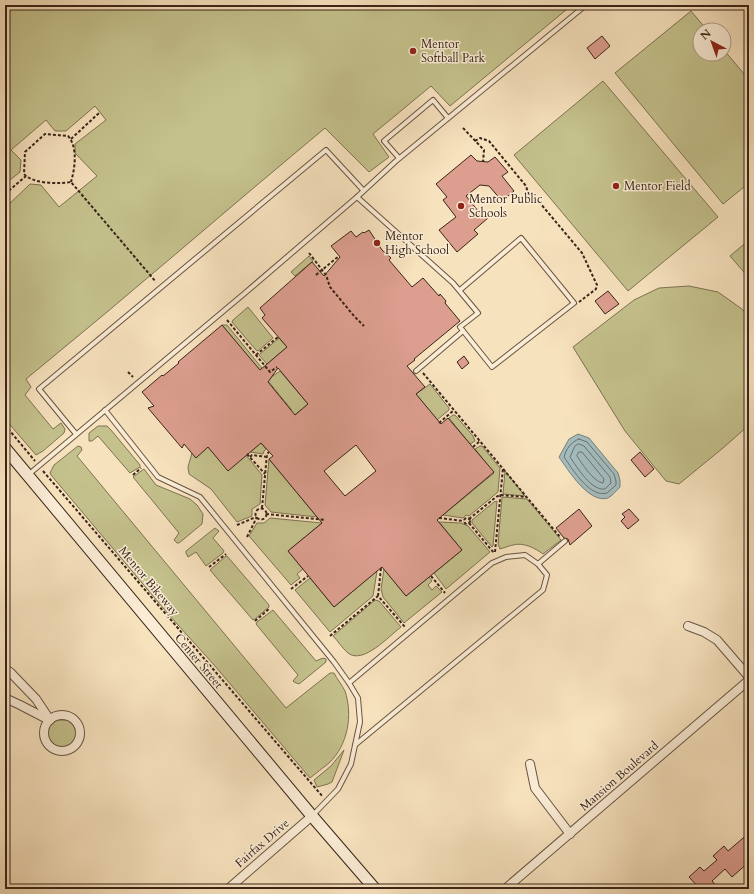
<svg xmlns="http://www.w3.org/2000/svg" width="754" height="894" font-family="Cardo,serif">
  <rect width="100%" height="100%" fill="#f7e2be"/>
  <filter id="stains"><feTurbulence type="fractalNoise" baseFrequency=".005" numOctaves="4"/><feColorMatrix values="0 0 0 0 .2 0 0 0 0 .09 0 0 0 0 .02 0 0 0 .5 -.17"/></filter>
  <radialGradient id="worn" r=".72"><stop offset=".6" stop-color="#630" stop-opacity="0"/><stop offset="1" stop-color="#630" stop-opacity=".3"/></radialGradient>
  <!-- green -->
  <g fill="#c4c18c" stroke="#7e7252">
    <path d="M5,5H572L450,106L431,86L373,134L389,157L369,172L325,128C225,211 127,297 26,379L31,387L25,395L53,429L61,423L65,429L64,433L43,451L36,455L5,419V208L30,184L41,185L59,207L97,176L75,153V144L106,120L95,106L66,131H55L46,120L11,150L21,160L20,172L5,184Z"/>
    <path d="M691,11L707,30H700V54H724V50L749,80V183L723,204L615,73Z"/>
    <path d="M603,81L718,217L628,291L514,155Z"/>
    <path d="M749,240V278L730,256Z"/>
    <path d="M309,256L313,261L295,276L291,272Z"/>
    <path d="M689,286L718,292L742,309L749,317V425L723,448L679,484L666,481L625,431L573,347L634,300L659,288Z"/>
    <path d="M248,307L273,338L258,351L256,350L232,322L233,320Z"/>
    <path d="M222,325H227L270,378L280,371L308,404L291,418V409Z"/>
    <path d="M279,338L287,347L267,364L259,355Z"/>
    <path d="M430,384L449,408V410L437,420L416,394Z"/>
    <path d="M453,415H455L473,436L475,441L470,444L449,418Z"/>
    <path d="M98,426H107L111,430L140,465V467L130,473L98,436L92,441H89V433Z"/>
    <path d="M261,443L266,449L264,451L263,454L250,452Z"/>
    <path d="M78,446L81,447L82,450L77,456L286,708L330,673H334C337,679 342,685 345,691C353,715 348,745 329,763C323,768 316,773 310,778L215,666L169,615L51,475L50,473L54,465Z"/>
    <path d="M480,446H482L500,468L498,492L469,516L466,515L463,518L443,515L494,473L475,449Z"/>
    <path d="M208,447L228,470L246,455L262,475L260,504L252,509V516L237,522L211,489L189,474L188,467L192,453L196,457Z"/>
    <path d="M269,459L317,517L271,512L265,505Z"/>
    <path d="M144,469L156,485L190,499L197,505L203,514L202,524L179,543H177L174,540L179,533L133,477Z"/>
    <path d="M505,471L525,496L503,494Z"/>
    <path d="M502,497L527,499L561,540L543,554C535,548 523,542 513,545C508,546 504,548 500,549L498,544Z"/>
    <path d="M497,501L493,546L492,547L472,523V520L494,502Z"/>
    <path d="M270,518L322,523L288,551L303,569L297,574L300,578L291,585L249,536L257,523H264Z"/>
    <path d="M439,522L461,523L468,526L490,552L446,589L434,573L462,550Z"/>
    <path d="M215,528L219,531L213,538L224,551L223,553L206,566L196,552L188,557L186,553V551Z"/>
    <path d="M226,556H227L269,605V607L255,619L253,620L210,570Z"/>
    <path d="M384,569L406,596L429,577L432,581L428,585L432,590L436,586L442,592L404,623L383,597L381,589Z"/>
    <path d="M377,571L373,596L330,632L295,590L310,578L334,607Z"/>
    <path d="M375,600L379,601L401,627C389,636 363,665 348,653C342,648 338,641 333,636Z"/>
    <path d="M273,610L316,661L323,658L326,659V662L299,684L294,682L293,681L298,675L256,624L257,622Z"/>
    <path d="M55,720H68C77,728 77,731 74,742C62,750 55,749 47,735L49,727Z"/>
    <path d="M344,750L332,782L328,784L317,787L314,780L331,766Z"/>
  </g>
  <!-- water -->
  <path fill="#a2bbbc" stroke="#787f7a" d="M578,434L589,438L618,473L620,480V487C616,491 612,496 608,498C589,504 568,470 559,457L569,439Z"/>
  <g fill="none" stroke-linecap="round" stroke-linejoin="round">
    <!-- shore -->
    <g stroke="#6e706a" stroke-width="1">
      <path d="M579,439L587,442L614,474L616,481V485L607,493C590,498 573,470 564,457C566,449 571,442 579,439Z"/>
      <path d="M579,444L584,446L610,477L611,483L605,489C591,491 577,467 570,457L575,446Z"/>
      <path d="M579,452H582L604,479L603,483C594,482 582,464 577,456Z"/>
    </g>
  </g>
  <!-- building -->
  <g fill="#dc9e8f" stroke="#392418" fill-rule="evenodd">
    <path d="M602,36L610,46L595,59L587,48Z"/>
    <path d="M471,155L477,161L488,162L495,157L508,172L502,176L514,191L502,201L489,186L480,185L466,196L479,212L481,210L488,218L474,230L478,234L457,252L439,230L456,217L443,200L447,197L436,184Z"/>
    <path d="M369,230L382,250L391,258L389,260L412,287L423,278L439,296L440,294L446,301L445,303L460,321L414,359L415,360L407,366L425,387L416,394L441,424L448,418L494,472L437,520L462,550L406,596L382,567L334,607L288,551L322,523L269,459L273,456L261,443L228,471L208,447L196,458L184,444L182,448L148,408L154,406L142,392L162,375L163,376L179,363L178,362L222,325L260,370L287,347L262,318L265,315L260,308L312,262L324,276L340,257L331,246L351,231L356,237L363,232L364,233ZM278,368L308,404L295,415L268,382ZM356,445L376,471L345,496L324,471Z"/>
    <path d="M608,291L619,304L605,314L595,301Z"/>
    <path d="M464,356L469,363L462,369L457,362Z"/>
    <path d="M640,452L654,469L645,477L631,460Z"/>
    <path d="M579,509L592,526L570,545L568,539L564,538L556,528Z"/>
    <path d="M629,509L639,520L628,529L621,521L625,517L622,514Z"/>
    <path d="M749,833V862L732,877L725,869L712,881L719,889H700L689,877L700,867L704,871L717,860L713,856L724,846L728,851Z"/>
  </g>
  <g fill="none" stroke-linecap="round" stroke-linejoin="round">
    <!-- service casing -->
    <g stroke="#685442" stroke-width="6">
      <g id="service">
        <path d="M399,158L384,141L433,100L448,118"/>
        <path d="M357,197L453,283L478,313L460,327L492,367L574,303L521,238L460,290"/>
        <path d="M416,371L463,331"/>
        <path d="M105,410L158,477L200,497L334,662L349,683L358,698L360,722L351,764L338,789L313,815"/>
        <path d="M76,434L39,389L326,150L363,190"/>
        <path d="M28,475L245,293L357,197L396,161L586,5"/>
        <path d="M538,564L565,541"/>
        <path d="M349,683L492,563L506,557L525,555L538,564L547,575L543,590L355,745"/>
      </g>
    </g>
    <!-- minor casing -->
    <g stroke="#685442" stroke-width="10">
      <g id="minor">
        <path d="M688,626L704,632L717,640L749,677"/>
        <path d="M5,669L10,672L36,699L50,720"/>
        <path d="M5,698L20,705L49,720"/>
        <circle cx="62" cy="733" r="18"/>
        <path d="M530,764L535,788L570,834"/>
        <path d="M228,889L312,816"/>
        <path d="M505,889L749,680"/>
        <path d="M748,889L749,888"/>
      </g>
    </g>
    <!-- secondary casing -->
    <g stroke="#392418" stroke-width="13">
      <path id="secondary" d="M5,448L312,816L375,889"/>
    </g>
    <!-- path -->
    <g stroke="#392418" stroke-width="2" stroke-dasharray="3 2" stroke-linecap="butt">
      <path d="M463,128L484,150L483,162"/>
      <path d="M71,139L99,113"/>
      <path d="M475,141L480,138L489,141L526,186L528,193L535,197L582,253L597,285L596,289L579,302"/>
      <path d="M71,182C75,168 78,147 68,136L45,134L25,152L24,174C33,184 58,184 71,182L156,282"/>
      <path d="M5,194L26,176"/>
      <path d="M309,253L326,275L330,287L354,316L364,326"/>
      <path d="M316,275L339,256"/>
      <path d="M227,320L270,372L277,367"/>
      <path d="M256,355L278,337"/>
      <path d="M128,372L133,377"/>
      <path d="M423,373L560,537"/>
      <path d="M439,423L454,410"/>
      <path d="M5,425L35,461"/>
      <path d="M473,447L480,441"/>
      <path d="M247,454L265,474"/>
      <path d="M250,457L252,455L267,457"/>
      <path d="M43,471L323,797"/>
      <path d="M133,475L141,468"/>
      <path d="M262,508L267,454L269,452"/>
      <circle cx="261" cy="514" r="5.5"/>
      <path d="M266,514L325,520"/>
      <path d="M439,518L464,521"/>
      <circle cx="467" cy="521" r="3"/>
      <path d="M469,519L496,497L500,495L527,497"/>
      <path d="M469,523L494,553"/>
      <path d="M237,525L256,517"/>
      <path d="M247,537L257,517"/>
      <path d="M495,552L503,468"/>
      <path d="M209,567L226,554"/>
      <path d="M431,576L445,593"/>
      <path d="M291,589L308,576"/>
      <path d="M378,596L381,568"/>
      <path d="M255,621L270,608"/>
      <path d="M330,636L378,596L405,627"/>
    </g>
    <!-- service -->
    <use href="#service" stroke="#faecd5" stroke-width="4"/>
    <!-- minor -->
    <use href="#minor" stroke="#faecd5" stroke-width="8"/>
    <!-- secondary -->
    <use href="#secondary" stroke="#faecd5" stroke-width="11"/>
  </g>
  <!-- markers -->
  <g fill="#8f2418" stroke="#faecd5" stroke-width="1.5">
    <circle cx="413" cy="51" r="4"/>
    <circle cx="616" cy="186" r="4"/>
    <circle cx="461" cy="206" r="4"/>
    <circle cx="377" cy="243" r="4"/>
  </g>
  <g text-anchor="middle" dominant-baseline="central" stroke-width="3" stroke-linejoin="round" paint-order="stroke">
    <!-- poi labels -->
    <g font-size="12" fill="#392418" stroke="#faecd5" text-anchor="start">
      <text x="421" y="44">Mentor<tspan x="421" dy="14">Softball Park</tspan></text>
      <text x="624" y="186">Mentor Field</text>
      <text x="469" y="199">Mentor Public<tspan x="469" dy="14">Schools</tspan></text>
      <text x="385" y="236">Mentor<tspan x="385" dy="14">High School</tspan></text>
    </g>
    <!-- street labels -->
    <g font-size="12" fill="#392418" stroke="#faecd5">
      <text transform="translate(149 581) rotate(50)">Mentor Bikeway</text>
      <text transform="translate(199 661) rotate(50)">Center Street</text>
      <text transform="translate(619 776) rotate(-41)">Mansion Boulevard</text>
      <text transform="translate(262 843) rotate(-41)">Fairfax Drive</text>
    </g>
  </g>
  <!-- margin -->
  <rect width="754" height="894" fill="none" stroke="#f7e2be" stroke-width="20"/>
  <rect x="6" y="6" width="742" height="882" fill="none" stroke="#392418" stroke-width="2"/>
  <rect x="10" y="10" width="734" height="874" fill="none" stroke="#392418"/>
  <!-- north arrow -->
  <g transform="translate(712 42) rotate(319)"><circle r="19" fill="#faecd5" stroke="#ad9c89"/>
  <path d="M0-3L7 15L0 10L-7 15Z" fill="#8f2418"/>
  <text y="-6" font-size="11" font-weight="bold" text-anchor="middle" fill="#392418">N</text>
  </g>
  <rect width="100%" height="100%" filter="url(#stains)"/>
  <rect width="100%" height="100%" fill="url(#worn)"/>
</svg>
